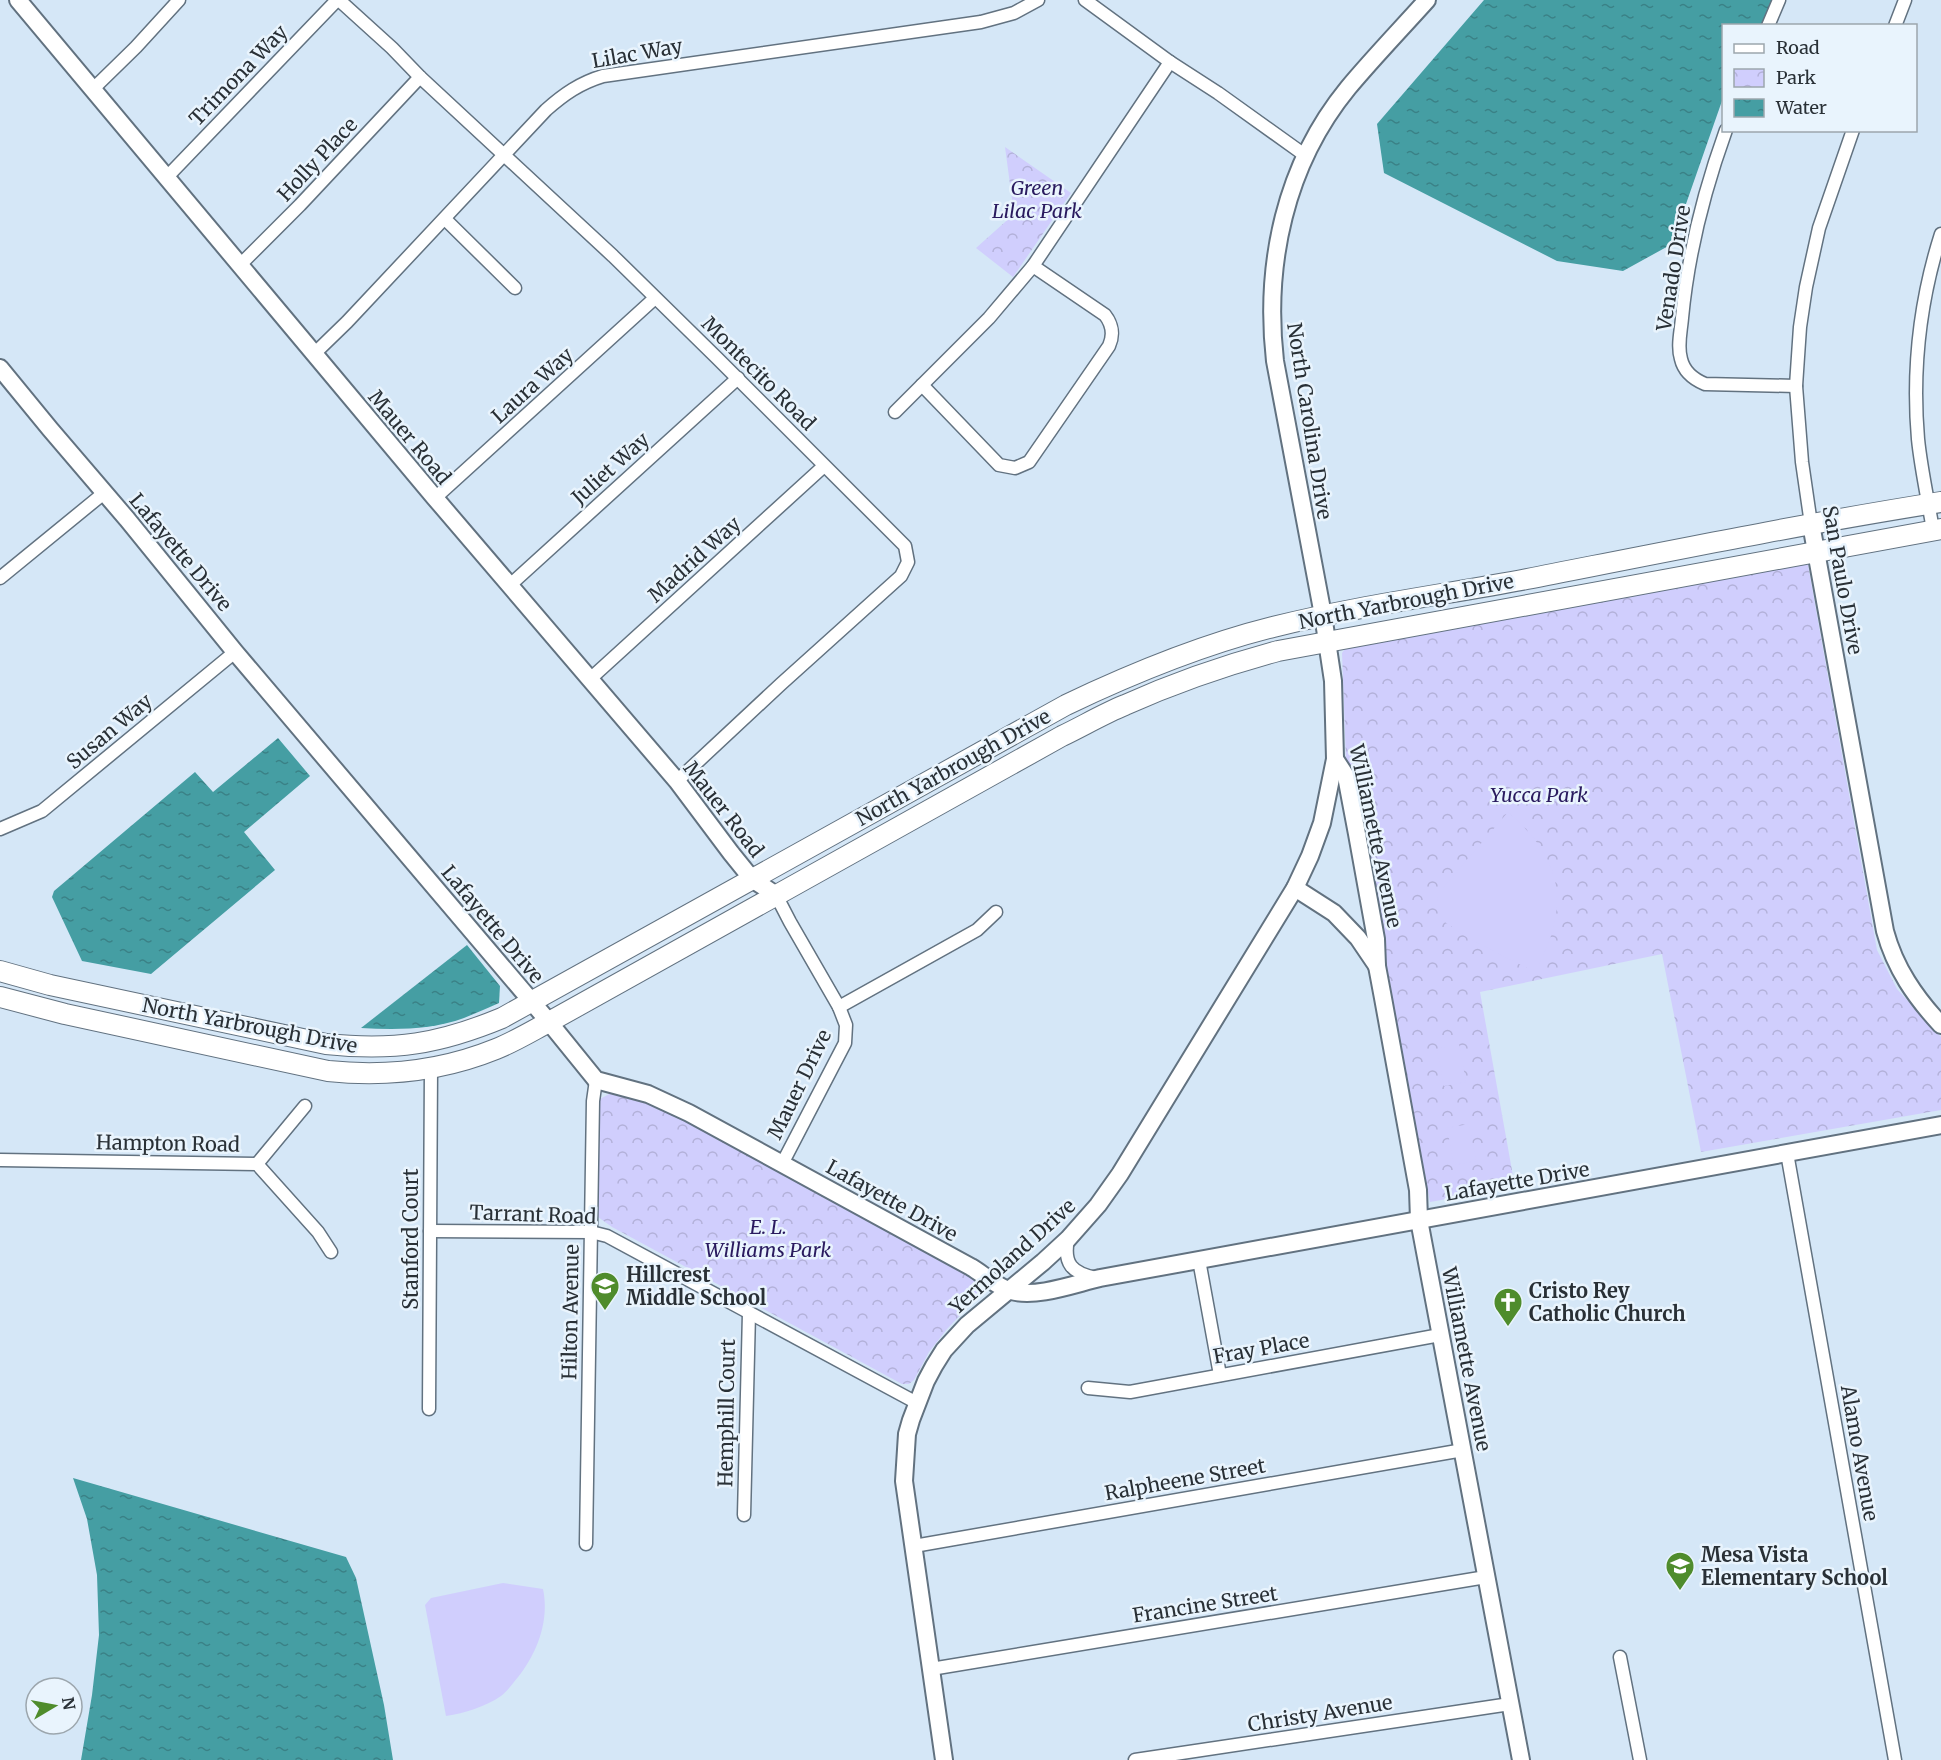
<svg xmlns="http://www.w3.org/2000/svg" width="1941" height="1760" font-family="Merriweather,serif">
  <defs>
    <pattern id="park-crowns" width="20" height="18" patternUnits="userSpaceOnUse" patternTransform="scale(1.5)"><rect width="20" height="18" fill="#d0cefd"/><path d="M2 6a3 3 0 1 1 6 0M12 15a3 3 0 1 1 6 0" fill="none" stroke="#b3b1d9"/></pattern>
    <pattern id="water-ripples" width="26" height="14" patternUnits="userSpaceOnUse" patternTransform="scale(1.5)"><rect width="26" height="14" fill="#459ea3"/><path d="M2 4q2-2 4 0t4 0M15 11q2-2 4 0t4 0" fill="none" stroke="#3a8186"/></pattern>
  </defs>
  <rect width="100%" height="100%" fill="#d5e7f7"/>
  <!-- park -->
  <g fill="url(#park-crowns)">
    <path d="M1005,147L1071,193L1013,277L976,248L1014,214Z"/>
    <path d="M1798,561L1808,565L1877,950L1897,989L1941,1037V1110L1701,1152L1662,954L1480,992L1515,1187L1430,1202L1346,760L1342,653L1349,643Z"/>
    <path d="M611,1093L633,1096L707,1131L977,1276L983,1289L980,1298L969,1306L947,1329L929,1352L914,1380L909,1384H902L612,1227L598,1217L600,1099Z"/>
  </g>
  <!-- pitch -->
  <g fill="#d0cefd">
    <path d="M1508,812C1565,861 1570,908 1535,972L1468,938L1442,920L1437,898L1442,889Z"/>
    <path d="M1459,1044L1466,1082L1444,1086L1437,1049Z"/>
    <path d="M1469,1124L1476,1161L1454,1165L1447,1128Z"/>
    <path d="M503,1583L543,1589C550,1622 536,1657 514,1682C510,1687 506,1692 501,1696C485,1707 465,1713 446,1716L425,1605L431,1598Z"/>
  </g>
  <!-- water -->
  <g fill="url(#water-ripples)">
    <path d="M1484,0H1777L1761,25L1724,26L1723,98L1672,244L1623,271L1557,261L1384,173L1377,124Z"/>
    <path d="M278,738L310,776L244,832L275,870L151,974L82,961L52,897L54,891L195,772L213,792Z"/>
    <path d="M467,945L500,986L499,1003C488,1008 476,1013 464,1018C431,1030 396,1030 361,1028Z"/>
    <path d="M73,1478L346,1557L356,1578L384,1705L393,1760H81L92,1695L99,1635L97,1575L87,1519Z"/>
  </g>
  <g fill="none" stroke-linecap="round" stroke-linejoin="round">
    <!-- street casing -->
    <g stroke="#627280" stroke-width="15">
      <g id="street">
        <path d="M339,0L392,48L420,77L613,256L717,358L905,546L908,562L901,576L781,684L677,781"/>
        <path d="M1085,0L1170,62L1218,93L1306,156"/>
        <path d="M1768,26L1779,0"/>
        <path d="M1895,26L1905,0"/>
        <path d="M93,89L136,47L179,0"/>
        <path d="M1726,130C1704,191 1688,254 1682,318C1681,331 1677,346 1681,359C1684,372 1693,379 1705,384L1796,386"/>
        <path d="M167,177L337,0"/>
        <path d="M445,219L515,288"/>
        <path d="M240,265L300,205L420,77"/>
        <path d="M314,354L347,322L546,110C564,94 580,83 603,76L981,22L1014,13L1038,0"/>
        <path d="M922,385L999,465L1015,468L1029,462L1109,346C1114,335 1112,324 1105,315L1033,266"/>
        <path d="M895,412L989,318L1033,266L1170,62"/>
        <path d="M435,498L655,298"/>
        <path d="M1811,524L1802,462L1796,386L1800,327L1806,287L1819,228L1853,130"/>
        <path d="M1933,530C1928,500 1921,469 1918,439C1912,369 1920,300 1941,234"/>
        <path d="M0,578L104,493"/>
        <path d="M509,586L738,378"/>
        <path d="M589,680L824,466"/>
        <path d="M0,829L42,811L235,652"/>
        <path d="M776,895L790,922L839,1007L846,1025L845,1043L782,1164"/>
        <path d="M839,1007L977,930L996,912"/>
        <path d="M1787,1153L1895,1760"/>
        <path d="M0,1160L257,1164L318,1232L331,1252"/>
        <path d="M257,1164L305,1106"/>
        <path d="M430,1231L591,1232L607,1236L917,1403"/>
        <path d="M1068,1239C1063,1264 1072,1273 1096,1278"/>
        <path d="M1199,1260L1220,1375"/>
        <path d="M1088,1388L1130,1392L1440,1335"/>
        <path d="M429,1409L431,1068"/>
        <path d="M744,1515L749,1313"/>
        <path d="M586,1544L593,1101L596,1080"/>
        <path d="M914,1546L1463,1450"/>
        <path d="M1620,1657L1640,1760"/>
        <path d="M931,1669L1486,1577"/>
        <path d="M1135,1760L1510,1704"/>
      </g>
    </g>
    <!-- secondary casing -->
    <g stroke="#627280" stroke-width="20">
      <g id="secondary">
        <path d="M18,0L435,498L677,781L731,853L752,879L776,895"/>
        <path d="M0,368L50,429L127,519L235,652L549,1022L596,1080L648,1094L689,1113L971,1267C983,1274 997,1287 1011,1291C1037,1298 1074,1284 1100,1278L1941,1125"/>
        <path d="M1811,524L1885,931C1895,968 1915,997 1941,1025"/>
        <path d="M1335,759L1346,776L1357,834L1376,939L1377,966L1383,998L1418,1190L1419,1220L1521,1760"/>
        <path d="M1295,888L1334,913L1358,938L1377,966"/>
        <path d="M944,1760L904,1481L907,1434L911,1420L926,1381L934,1366L944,1350L967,1325L1043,1262L1068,1239L1098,1205L1120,1174L1295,888L1310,856L1322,823L1335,759L1333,681L1323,615L1275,361C1264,264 1285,165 1348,88C1373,58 1401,29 1427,0"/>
      </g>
    </g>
    <!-- primary casing -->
    <g stroke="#627280" stroke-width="22">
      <g id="primary">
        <path d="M0,971L50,985L326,1044C395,1051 439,1044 502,1018L1066,705C1133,673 1201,645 1273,627C1357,606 1442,595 1527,579C1665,552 1802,524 1941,502"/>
        <path d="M0,997L65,1014L328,1071C386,1077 442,1071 496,1049C514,1042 532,1031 549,1022L1062,736C1083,726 1103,714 1125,705C1174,683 1226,665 1278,651L1941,529"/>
      </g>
    </g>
    <!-- street -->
    <use href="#street" stroke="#fff" stroke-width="12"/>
    <!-- secondary -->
    <use href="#secondary" stroke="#fff" stroke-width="16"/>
    <!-- primary -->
    <use href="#primary" stroke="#fff" stroke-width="20"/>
  </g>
  <!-- icons -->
  <defs>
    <g id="school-pin" transform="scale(1.5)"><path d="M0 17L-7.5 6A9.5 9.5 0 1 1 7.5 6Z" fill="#4f8c2c" stroke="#e9f4fd"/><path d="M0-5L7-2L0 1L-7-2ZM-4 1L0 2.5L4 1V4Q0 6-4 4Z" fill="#fff"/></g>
    <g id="church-pin" transform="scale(1.5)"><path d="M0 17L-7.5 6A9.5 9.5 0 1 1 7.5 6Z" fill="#4f8c2c" stroke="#e9f4fd"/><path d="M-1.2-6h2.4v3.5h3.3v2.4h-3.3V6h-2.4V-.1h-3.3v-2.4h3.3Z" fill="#fff"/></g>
  </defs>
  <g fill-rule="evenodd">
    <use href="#school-pin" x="605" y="1286"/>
    <use href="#church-pin" x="1508" y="1302"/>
    <use href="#school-pin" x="1680" y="1566"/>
  </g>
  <g text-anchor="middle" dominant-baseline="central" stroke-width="5" stroke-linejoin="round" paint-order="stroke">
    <!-- street labels -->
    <g font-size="20" fill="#293036" stroke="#e9f4fd">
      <text transform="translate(637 53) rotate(-10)">Lilac Way</text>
      <text transform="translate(238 75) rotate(-46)">Trimona Way</text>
      <text transform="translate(317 159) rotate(-47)">Holly Place</text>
      <text transform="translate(1673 268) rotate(-81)">Venado Drive</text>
      <text transform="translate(759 373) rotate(45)">Montecito Road</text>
      <text transform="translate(532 385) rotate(-42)">Laura Way</text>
      <text transform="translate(1310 421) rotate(81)">North Carolina Drive</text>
      <text transform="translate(410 437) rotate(50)">Mauer Road</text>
      <text transform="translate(610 468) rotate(-42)">Juliet Way</text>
      <text transform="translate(181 552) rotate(50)">Lafayette Drive</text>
      <text transform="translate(694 559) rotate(-42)">Madrid Way</text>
      <text transform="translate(1843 580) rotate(80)">San Paulo Drive</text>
      <text transform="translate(1406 601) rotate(-11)">North Yarbrough Drive</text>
      <text transform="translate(109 731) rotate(-40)">Susan Way</text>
      <text transform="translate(953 767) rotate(-29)">North Yarbrough Drive</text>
      <text transform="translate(724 809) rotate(52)">Mauer Road</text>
      <text transform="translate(1376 836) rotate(78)">Williamette Avenue</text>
      <text transform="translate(493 924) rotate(50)">Lafayette Drive</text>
      <text transform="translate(250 1025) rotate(11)">North Yarbrough Drive</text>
      <text transform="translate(799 1084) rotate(-64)">Mauer Drive</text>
      <text transform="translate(168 1143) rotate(1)">Hampton Road</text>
      <text transform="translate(1517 1181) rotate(-10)">Lafayette Drive</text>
      <text transform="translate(892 1200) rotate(29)">Lafayette Drive</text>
      <text transform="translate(533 1214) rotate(2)">Tarrant Road</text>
      <text transform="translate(410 1239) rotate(-90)">Stanford Court</text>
      <text transform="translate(1012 1256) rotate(-42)">Yermoland Drive</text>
      <text transform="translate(570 1312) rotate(-89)">Hilton Avenue</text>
      <text transform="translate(1261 1348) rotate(-10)">Fray Place</text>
      <text transform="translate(1467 1359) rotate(79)">Williamette Avenue</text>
      <text transform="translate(726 1413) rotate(-89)">Hemphill Court</text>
      <text transform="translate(1860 1453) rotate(80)">Alamo Avenue</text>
      <text transform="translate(1185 1479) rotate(-10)">Ralpheene Street</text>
      <text transform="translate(1205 1604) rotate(-9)">Francine Street</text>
      <text transform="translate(1320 1713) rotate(-9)">Christy Avenue</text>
    </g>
    <!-- park labels -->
    <g font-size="20" font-style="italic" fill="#2a1b5f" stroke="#e9f4fd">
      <text x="1037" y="187">Green<tspan x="1037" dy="23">Lilac Park</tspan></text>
      <text x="1539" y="794">Yucca Park</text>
      <text x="768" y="1226">E. L.<tspan x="768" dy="23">Williams Park</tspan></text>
    </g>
    <!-- poi labels -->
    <g font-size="20" font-weight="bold" fill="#293036" stroke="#e9f4fd" text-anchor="start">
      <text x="626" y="1274">Hillcrest<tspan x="626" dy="23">Middle School</tspan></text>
      <text x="1529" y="1290">Cristo Rey<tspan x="1529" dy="23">Catholic Church</tspan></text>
      <text x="1701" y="1554">Mesa Vista<tspan x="1701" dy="23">Elementary School</tspan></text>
    </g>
  </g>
  <!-- legend -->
  <rect x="1722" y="24" width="195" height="108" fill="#e9f4fd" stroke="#9ca6ad" stroke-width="1.5"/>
  <rect x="1734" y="44" width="30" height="9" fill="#ffffff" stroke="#9ca6ad" stroke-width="1.5"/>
  <text x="1776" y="54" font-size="18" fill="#293036">Road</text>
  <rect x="1734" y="69" width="30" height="18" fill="url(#park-crowns)" stroke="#9ca6ad" stroke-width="1.5"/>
  <text x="1776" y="84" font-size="18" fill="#293036">Park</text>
  <rect x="1734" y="99" width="30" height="18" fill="url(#water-ripples)" stroke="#9ca6ad" stroke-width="1.5"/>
  <text x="1776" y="114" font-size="18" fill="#293036">Water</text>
  <!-- north arrow -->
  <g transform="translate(54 1706) rotate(80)"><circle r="28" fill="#e9f4fd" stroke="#9ca6ad" stroke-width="1.5"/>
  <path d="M0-4.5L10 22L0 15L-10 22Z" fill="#4f8c2c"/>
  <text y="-9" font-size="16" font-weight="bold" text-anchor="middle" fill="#293036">N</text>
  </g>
</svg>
